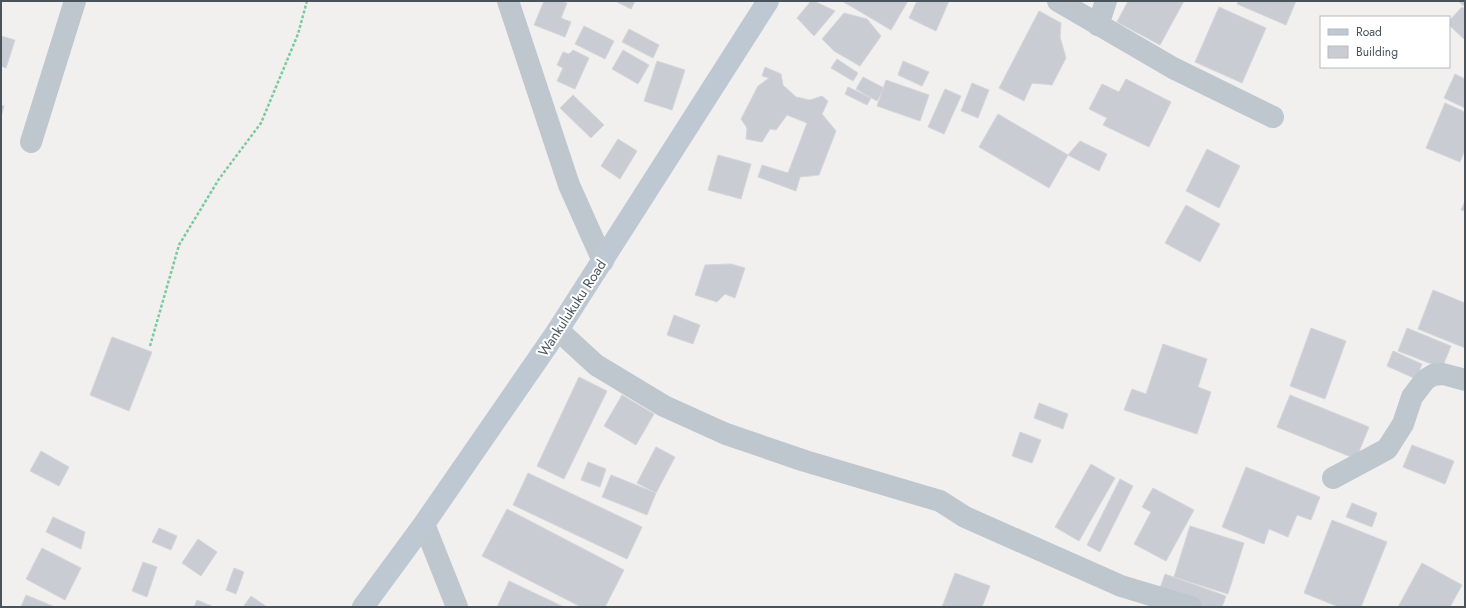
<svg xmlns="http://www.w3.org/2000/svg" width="1466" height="608" font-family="Jost,sans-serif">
  <rect width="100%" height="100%" fill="#f2efef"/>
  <!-- building -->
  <g fill="#c9ccd2" stroke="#d3d6da">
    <path d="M544,1H561L567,3L561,18L571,22L565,37L534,25Z"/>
    <path d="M615,1H635L631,9Z"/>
    <path d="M811,1H814L835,11L814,36L797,18Z"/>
    <path d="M842,1H908L891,30Z"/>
    <path d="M917,1H949L936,31L909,18Z"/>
    <path d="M1128,1H1184L1160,45L1117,22Z"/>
    <path d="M1238,1H1296L1286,25L1237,4Z"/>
    <path d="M1458,1H1465V7Z"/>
    <path d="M1219,7L1266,28L1242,83L1195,62Z"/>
    <path d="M1462,7L1465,9V40L1449,25V21Z"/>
    <path d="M1039,11L1061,23L1060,37L1066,58L1052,85L1032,83L1024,101L999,88Z"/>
    <path d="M844,13L867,19L881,36L860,66L834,51L822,39Z"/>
    <path d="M584,26L614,41L605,59L575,44Z"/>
    <path d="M629,29L659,45L653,58L622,42Z"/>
    <path d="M1,36L15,40L6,68L1,66Z"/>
    <path d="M573,50L589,58L575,89L557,81L563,68L557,65L563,52L569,54Z"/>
    <path d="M623,50L649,65L638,84L612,69Z"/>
    <path d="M837,59L858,73L853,81L831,68Z"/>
    <path d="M657,61L685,70L672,110L644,101Z"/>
    <path d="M903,61L929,72L922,86L898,75Z"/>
    <path d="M765,67L781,74L783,85L796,97L810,100L822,96L828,101L822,114L836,131L819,175L800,177L796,191L758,177L762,165L788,173L807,123L787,115L776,130L770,129L762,142L746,139L747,128L741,119L758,86L769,78L762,76Z"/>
    <path d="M1455,74L1465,79V108L1444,98Z"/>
    <path d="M863,77L884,88L877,101L856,89Z"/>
    <path d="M1126,79L1171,102L1149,147L1103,125L1107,118L1089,109L1102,84L1119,92Z"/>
    <path d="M886,80L929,95L920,121L877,106Z"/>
    <path d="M972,83L989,90L978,118L961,111Z"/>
    <path d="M848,87L871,98L867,105L845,94Z"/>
    <path d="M945,89L961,96L944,134L928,127Z"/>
    <path d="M573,95L604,125L591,138L560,108Z"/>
    <path d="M1445,103L1465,112V150L1460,162L1426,148Z"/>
    <path d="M1,105L4,106L1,117Z"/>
    <path d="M998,114L1068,155L1049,188L979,147Z"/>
    <path d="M618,139L637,151L620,179L601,166Z"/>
    <path d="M1080,141L1107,154L1099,171L1068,155Z"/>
    <path d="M1207,149L1240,166L1219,208L1186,191Z"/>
    <path d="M718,155L751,164L741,199L708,190Z"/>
    <path d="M1465,201V211L1461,210Z"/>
    <path d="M1186,205L1220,224L1200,262L1165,243Z"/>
    <path d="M731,264L745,268L735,298L725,294L717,302L695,295L705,265Z"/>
    <path d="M1433,290L1465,303V348L1418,329Z"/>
    <path d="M674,315L700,325L693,344L667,335Z"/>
    <path d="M1311,328L1346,341L1325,399L1290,386Z"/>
    <path d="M1407,328L1451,346L1442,368L1398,351Z"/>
    <path d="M112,337L152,352L129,411L90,395Z"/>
    <path d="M1163,344L1207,359L1198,387L1211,392L1197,434L1124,410L1132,389L1146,394Z"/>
    <path d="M1393,351L1422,364L1416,379L1387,366Z"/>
    <path d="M579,377L607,391L564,479L537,466Z"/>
    <path d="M622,395L654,414L636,445L604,426Z"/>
    <path d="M1290,395L1369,427L1356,459L1277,427Z"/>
    <path d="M1039,403L1068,414L1063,429L1034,418Z"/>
    <path d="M1020,432L1041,440L1032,463L1012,456Z"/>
    <path d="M1412,445L1454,461L1445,484L1403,467Z"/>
    <path d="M656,447L675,457L656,493L637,483Z"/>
    <path d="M41,451L69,467L59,486L30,471Z"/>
    <path d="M588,462L606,469L600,487L581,480Z"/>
    <path d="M1091,464L1115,478L1079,541L1055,527Z"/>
    <path d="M1246,467L1320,497L1311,520L1297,515L1288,537L1269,529L1264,544L1222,527Z"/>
    <path d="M528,473L642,527L627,559L513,505Z"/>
    <path d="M611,475L656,493L647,515L602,497Z"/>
    <path d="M1120,479L1133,486L1100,552L1087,545Z"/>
    <path d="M1153,488L1194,510L1166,561L1134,544L1151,512L1142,507Z"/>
    <path d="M1352,503L1377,513L1372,527L1346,517Z"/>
    <path d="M507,509L624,570L605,607H581L482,556Z"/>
    <path d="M53,517L85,532L81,549L46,532Z"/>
    <path d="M1332,520L1387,542L1361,607H1339L1304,593Z"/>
    <path d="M1190,526L1244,543L1228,594L1174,577Z"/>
    <path d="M159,528L177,536L171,550L152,542Z"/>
    <path d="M198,539L217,552L201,576L182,563Z"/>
    <path d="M42,548L81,568L65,600L26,579Z"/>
    <path d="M143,562L157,567L147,597L132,591Z"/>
    <path d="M1422,563L1462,585L1450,607H1398Z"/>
    <path d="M234,568L244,572L236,594L226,590Z"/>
    <path d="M955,573L990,586L982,607H942Z"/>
    <path d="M1165,574L1226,596L1222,607H1206L1159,591Z"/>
    <path d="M509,581L564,607H497Z"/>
    <path d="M26,595L55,607H21Z"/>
    <path d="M251,596L267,607H243Z"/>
    <path d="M197,600L214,607H194Z"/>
  </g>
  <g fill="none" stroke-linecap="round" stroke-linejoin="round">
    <!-- path -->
    <path stroke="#78cb9e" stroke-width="2.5" stroke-dasharray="3 2" stroke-linecap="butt" d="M150,346L179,245L219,179L261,123L298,34L307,1"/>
    <!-- minor -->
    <g stroke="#bec7ce" stroke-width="22">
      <path d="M508,1L569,185L603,261"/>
      <path d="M1058,1L1173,68L1273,117"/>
      <path d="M1098,25L1106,1"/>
      <path d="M31,142L75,1"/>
      <path d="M558,330L596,365L664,406L726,434L805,461L940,501L965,517L1121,586L1191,607"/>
      <path d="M1333,478L1387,449L1403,424L1412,397L1425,380L1433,375L1443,374L1465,380"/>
      <path d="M424,524L457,607"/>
    </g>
    <!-- secondary -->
    <path stroke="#bdc8d2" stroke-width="22" d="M363,607L424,524L558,330L768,1"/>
  </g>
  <g text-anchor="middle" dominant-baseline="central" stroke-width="4" stroke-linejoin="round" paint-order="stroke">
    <!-- street labels -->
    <g font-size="14" fill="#48535c" stroke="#fff">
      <text transform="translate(572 308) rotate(-57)">Wankulukuku Road</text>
    </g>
  </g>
  <!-- border -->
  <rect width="1466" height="608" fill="none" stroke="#48535c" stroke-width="4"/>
  <!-- legend -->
  <rect x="1320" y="16" width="130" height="52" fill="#ffffff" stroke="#b6babe"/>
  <rect x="1328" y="29" width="20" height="6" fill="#bdc8d2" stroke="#b6babe"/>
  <text x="1356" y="36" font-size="12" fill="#48535c">Road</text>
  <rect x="1328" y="46" width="20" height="12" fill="#c9ccd2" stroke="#b6babe"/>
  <text x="1356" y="56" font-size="12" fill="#48535c">Building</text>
</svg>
